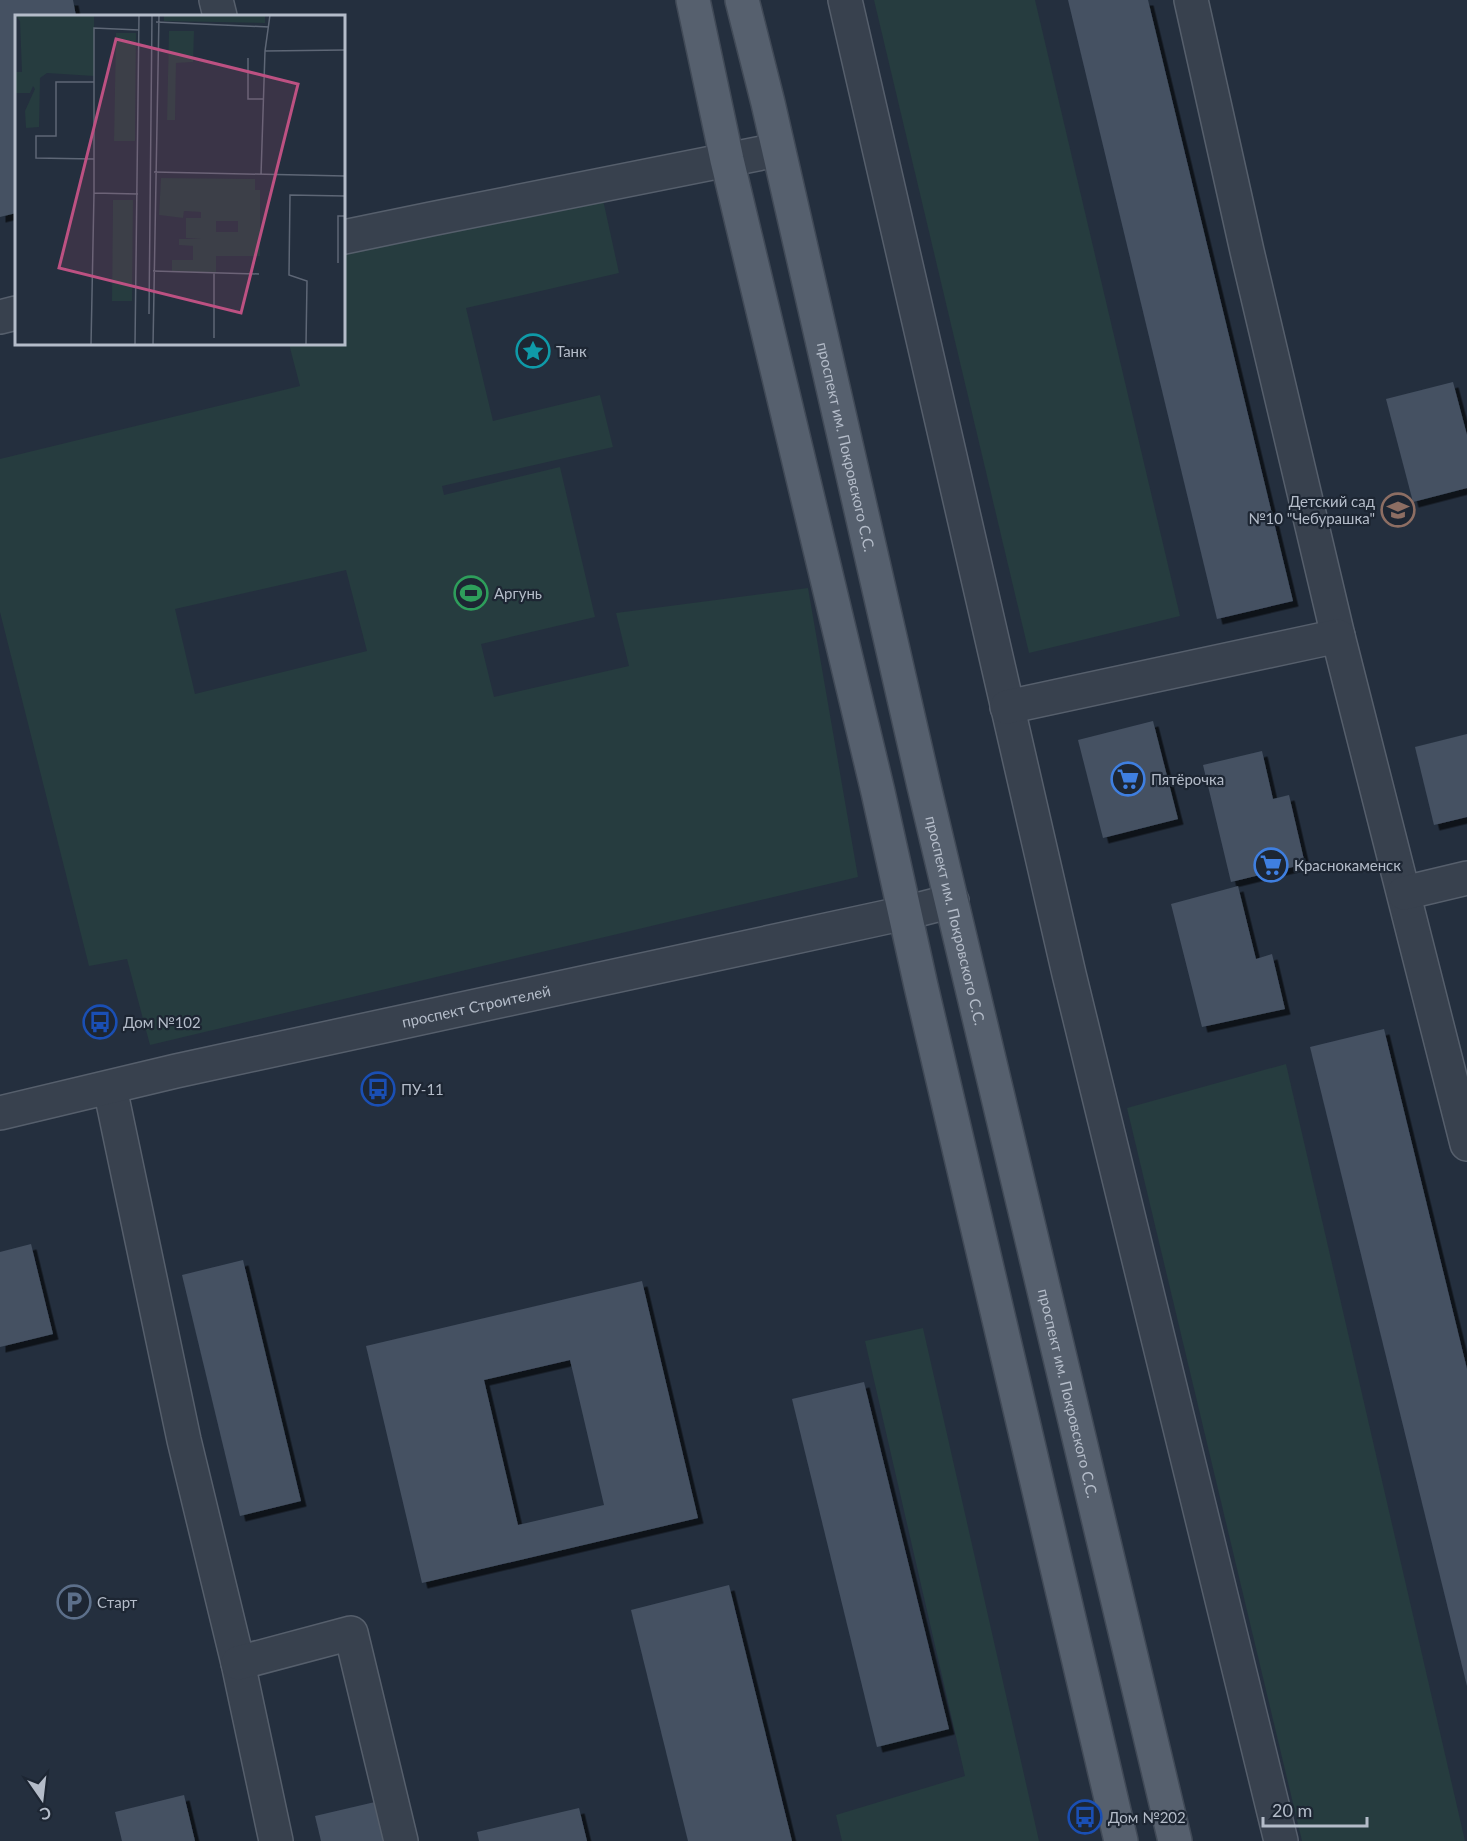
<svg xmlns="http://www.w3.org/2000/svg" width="1467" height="1841" font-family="Lato,sans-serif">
  <defs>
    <filter id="shadow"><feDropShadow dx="5.5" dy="5.5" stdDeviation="0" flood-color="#0009"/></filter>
  </defs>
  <rect width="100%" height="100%" fill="#242f3e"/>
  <!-- green -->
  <g fill="#263c3f" fill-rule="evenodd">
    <path d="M874,0H1035L1180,616L1029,653Z"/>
    <path d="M600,186L619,273L466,308L493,421L600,395L613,447L442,486L444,495L560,467L595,617L481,644L494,697L629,666L616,613L808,588L858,877L150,1045L127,959L89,966L0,612V459L300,386L289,344H344V248ZM346,570L367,651L195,694L175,609Z"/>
    <path d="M1286,1064L1465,1841H1302L1127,1108Z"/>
    <path d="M923,1328L1039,1841H842L836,1815L965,1776L865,1341Z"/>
  </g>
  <!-- building -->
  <g fill="#455162" fill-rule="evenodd" filter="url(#shadow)">
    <path d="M0,0H73L76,16H16V213L0,217Z"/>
    <path d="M1068,0H1148L1293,601L1217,619Z"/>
    <path d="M1453,382L1467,435V488L1413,502L1386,399Z"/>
    <path d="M1153,721L1178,819L1103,838L1078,740Z"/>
    <path d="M1467,734V817L1434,825L1415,747Z"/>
    <path d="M1262,751L1273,799L1289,795L1305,864L1231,882L1203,765Z"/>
    <path d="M1238,886L1256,959L1272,954L1285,1009L1202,1027L1171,904Z"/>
    <path d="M1384,1029L1467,1369V1686L1310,1047Z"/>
    <path d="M31,1244L53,1334L0,1347V1252Z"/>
    <path d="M243,1260L301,1501L240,1516L182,1275Z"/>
    <path d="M642,1281L698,1518L422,1583L366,1346ZM570,1360L604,1505L518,1525L484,1380Z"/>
    <path d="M864,1382L949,1729L877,1747L792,1399Z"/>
    <path d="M729,1585L792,1841H688L631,1610Z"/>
    <path d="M184,1795L195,1841H122L115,1812Z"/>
    <path d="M375,1802L383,1841H321L315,1816Z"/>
    <path d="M579,1808L587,1841H479L477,1832Z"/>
  </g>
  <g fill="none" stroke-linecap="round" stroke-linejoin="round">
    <!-- minor casing -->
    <g stroke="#565f6c" stroke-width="36">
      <g id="minor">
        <path d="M216,0L220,16"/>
        <path d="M845,0L1069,974L1281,1841"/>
        <path d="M1191,0L1247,251L1338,636"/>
        <path d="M344,237C488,207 632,178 777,150"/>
        <path d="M0,317L16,313"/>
        <path d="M1007,707L1338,636L1467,1144"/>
        <path d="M1404,893L1467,878"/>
        <path d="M110,1088L184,1440L238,1663L276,1841"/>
        <path id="s1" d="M0,1113L176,1071L905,913L952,901"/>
        <path d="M238,1663L351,1633L401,1841"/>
      </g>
    </g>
    <!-- major casing -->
    <g stroke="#414a57" stroke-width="36">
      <g id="major">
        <path d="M693,0L727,160L878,792L921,986L1121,1841"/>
        <path id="s2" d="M742,0L768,103L924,786L1175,1841"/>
      </g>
    </g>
    <!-- minor -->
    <use href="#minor" stroke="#38414e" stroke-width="33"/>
    <!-- major -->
    <use href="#major" stroke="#56606e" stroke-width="33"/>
  </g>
  <!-- icons -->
  <defs>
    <g id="sight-ring" transform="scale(1.725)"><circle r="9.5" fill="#1d2633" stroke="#0f9aa8" stroke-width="1.5"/><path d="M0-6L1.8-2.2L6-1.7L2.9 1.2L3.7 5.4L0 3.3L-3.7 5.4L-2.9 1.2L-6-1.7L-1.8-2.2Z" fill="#0f9aa8"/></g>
    <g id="school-ring" transform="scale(1.725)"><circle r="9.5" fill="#1d2633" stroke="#8d6e63" stroke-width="1.5"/><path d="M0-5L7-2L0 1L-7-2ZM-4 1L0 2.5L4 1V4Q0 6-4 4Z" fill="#8d6e63"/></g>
    <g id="stadium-ring" transform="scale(1.725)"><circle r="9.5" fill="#1d2633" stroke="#2e9e5b" stroke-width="1.5"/><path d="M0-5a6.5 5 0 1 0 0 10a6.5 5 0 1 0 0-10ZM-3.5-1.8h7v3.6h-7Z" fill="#2e9e5b"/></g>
    <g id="supermarket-ring" transform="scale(1.725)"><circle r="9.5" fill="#1d2633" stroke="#3f7fe0" stroke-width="1.5"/><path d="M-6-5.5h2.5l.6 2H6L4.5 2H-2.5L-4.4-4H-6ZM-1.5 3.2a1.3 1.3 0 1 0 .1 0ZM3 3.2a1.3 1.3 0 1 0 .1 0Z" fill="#3f7fe0"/></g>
    <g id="bus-ring" transform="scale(1.725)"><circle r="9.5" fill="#1d2633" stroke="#1a4fb4" stroke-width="1.5"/><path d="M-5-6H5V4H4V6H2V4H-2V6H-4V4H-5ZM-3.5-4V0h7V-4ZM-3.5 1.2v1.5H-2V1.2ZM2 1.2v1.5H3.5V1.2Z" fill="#1a4fb4"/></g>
    <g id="parking-ring" transform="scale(1.725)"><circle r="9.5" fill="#1d2633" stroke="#5c6f8a" stroke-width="1.5"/><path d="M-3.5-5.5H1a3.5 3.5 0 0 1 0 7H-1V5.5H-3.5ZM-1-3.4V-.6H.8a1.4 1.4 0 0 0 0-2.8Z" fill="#5c6f8a"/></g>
  </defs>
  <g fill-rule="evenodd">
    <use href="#sight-ring" x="533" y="351"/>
    <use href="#school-ring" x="1398" y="510"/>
    <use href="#stadium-ring" x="471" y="593"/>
    <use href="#supermarket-ring" x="1128" y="779"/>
    <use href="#supermarket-ring" x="1271" y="865"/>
    <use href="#bus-ring" x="100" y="1022"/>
    <use href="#bus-ring" x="378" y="1089"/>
    <use href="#parking-ring" x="74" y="1602"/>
    <use href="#bus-ring" x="1085" y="1817"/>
  </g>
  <g text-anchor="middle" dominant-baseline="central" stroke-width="4.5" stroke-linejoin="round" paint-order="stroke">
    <!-- poi labels -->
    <g font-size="15" fill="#b4bcc9" stroke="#1d2633" text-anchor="start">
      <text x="556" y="351">Танк</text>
      <text x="1375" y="501" text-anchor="end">Детский сад<tspan x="1375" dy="17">№10 "Чебурашка"</tspan></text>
      <text x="494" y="593">Аргунь</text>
      <text x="1151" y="779">Пятёрочка</text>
      <text x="1294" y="865">Краснокаменск</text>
      <text x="123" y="1022">Дом №102</text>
      <text x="401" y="1089">ПУ-11</text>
      <text x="97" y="1602">Старт</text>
      <text x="1108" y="1817">Дом №202</text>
    </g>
    <!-- street labels -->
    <g font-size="15" fill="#b4bcc9" stroke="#1d2633">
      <text stroke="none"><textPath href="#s2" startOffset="459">проспект им. Покровского С.С.</textPath></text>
      <text stroke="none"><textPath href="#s2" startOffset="945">проспект им. Покровского С.С.</textPath></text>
      <text stroke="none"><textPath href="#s1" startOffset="488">проспект Строителей</textPath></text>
      <text stroke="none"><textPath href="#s2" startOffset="1431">проспект им. Покровского С.С.</textPath></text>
    </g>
  </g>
  <!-- overview -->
  <g transform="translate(15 15)">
    <rect width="330" height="330" fill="#242f3e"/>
    <path d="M0,0H79V61L32,58L25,63L24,112L11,113L10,96L20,74L18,71L15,78H0V57H7L5,6ZM149,0H250V8L149,6ZM154,16H179L178,47L161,48L160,105H152ZM101,18H121L120,126H99ZM146,163L240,164V175H245V241H201V257H157V245H178V231L164,230V224H186L171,223V203H186V197L169,196L168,203L144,200ZM201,206H223V217H201ZM98,185H118L117,286H97Z" fill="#263c3f" fill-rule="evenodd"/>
    <path fill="none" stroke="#5e6776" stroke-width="1.5" d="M141,7L254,12M250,36L330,35M233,43V84H248M79,67H41V121H21V143L79,144M139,157L330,161M246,160L250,36L255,0M123,179L79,178V13L124,15M323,248V201H330M138,256L244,259M134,299L137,0M199,323V258M76,330L79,178M120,330L124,0M138,330L144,0M291,330L292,266L274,260L275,180L330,181"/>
    <path fill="#bd5182" fill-opacity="0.15" stroke="#bd5182" stroke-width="3" d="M101,24L283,69L226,298L44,253Z"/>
    <rect width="330" height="330" fill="none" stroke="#b4bcc9" stroke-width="3"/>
  </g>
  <!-- north arrow -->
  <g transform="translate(42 1799) rotate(166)" stroke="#1d2633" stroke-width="4.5" paint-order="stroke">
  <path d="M0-4.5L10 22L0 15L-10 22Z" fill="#b4bcc9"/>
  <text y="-9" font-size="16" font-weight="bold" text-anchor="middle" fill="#b4bcc9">С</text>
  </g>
  <!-- scale -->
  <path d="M1263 1817v9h104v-9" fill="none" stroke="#b4bcc9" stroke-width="3"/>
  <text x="1272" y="1817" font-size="18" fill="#b4bcc9" stroke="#1d2633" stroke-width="4.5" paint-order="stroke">20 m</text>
</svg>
